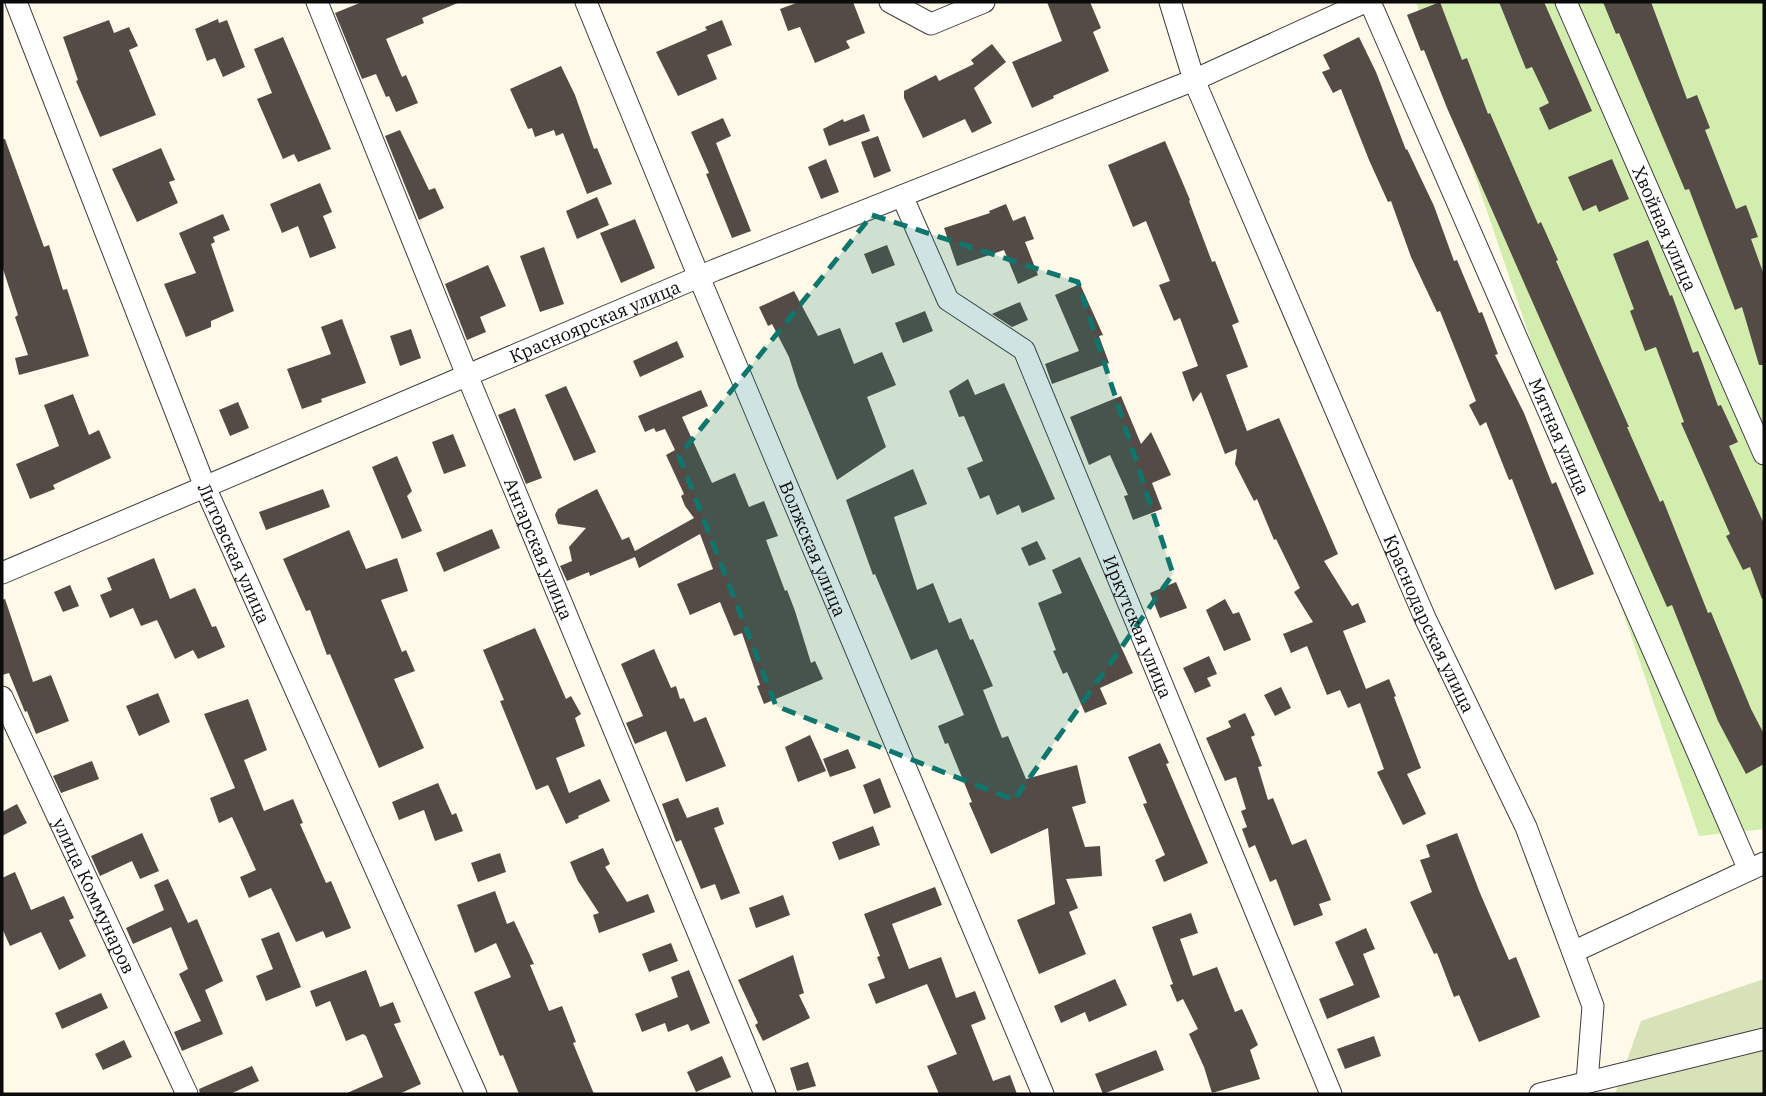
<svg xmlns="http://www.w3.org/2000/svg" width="1766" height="1096" font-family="'IBM Plex Serif',serif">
  <rect width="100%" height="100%" fill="#fff9e9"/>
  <!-- green -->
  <path fill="#d3edae" d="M1416,2H1764V829L1699,836Z"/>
  <!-- cemetery -->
  <path fill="#d7e2b8" d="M1764,979V1094H1615L1641,1021Z"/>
  <!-- building -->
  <g fill="#554b46">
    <path d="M362,2H460L422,18L424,23L386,39L402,77L406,75L418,103L396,112L389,96L386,97L376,74L362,79L335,13Z"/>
    <path d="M799,2H853L865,33L846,41L850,48L815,63L800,27L788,31L780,9Z"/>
    <path d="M1047,2H1090L1101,28L1093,32L1109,71L1053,96L1054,98L1032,108L1012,62L1062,41Z"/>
    <path d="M1440,2L1462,60L1467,58L1488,114L1490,113L1538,224L1541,222L1558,260L1556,261L1629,427H1627L1660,502L1663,500L1708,613L1711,612L1751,709L1764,734V764L1746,774L1718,721L1672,605L1667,607L1447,108L1424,50L1421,51L1407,15Z"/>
    <path d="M1499,2H1544L1592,111L1549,130L1539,108L1549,103L1532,67L1526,69Z"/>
    <path d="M1603,2H1651L1687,99L1697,95L1710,128L1705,130L1736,209L1746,205L1758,237L1751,239L1764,275V365H1759L1742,307L1735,310L1689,189L1685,190L1619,33L1616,34Z"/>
    <path d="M218,19L219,23L227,20L245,67L223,77L215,58L207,61L195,29Z"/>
    <path d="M109,20L114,33L129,27L138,46L129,50L156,115L100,137L76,81L78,80L63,37Z"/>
    <path d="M722,20L732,45L707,55L717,79L678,96L656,52L707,30L705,27Z"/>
    <path d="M283,37L331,149L298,162L294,154L283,159L257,99L272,93L254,49Z"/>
    <path d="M1359,37L1376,72L1406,150L1407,149L1434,206L1454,261L1457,260L1479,313L1482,312L1498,354L1495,355L1524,413L1552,484L1556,482L1594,574L1555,590L1512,479L1509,480L1486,422L1480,426L1469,405L1476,401L1440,311L1437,312L1411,257L1391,201L1388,202L1369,160L1341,89L1333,93L1322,72L1330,69L1323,55Z"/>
    <path d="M992,44L1006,62L974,88L992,123L972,133L965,119L923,138L904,98V91L936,75L939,81L974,64L971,60Z"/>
    <path d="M561,66L575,95L594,149L597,148L612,184L587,194L563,133L556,136L554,130L535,137L532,128L528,129L510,89Z"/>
    <path d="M864,114L870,131L829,146L823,129L843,119L844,122Z"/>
    <path d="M723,118L731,136L716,143L751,231L732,238L706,174L709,173L691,132Z"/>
    <path d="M400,130L429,190L435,188L444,208L419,220L385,136Z"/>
    <path d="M878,136L891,171L874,178L861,142Z"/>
    <path d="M2,139H5L44,247L49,245L63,290L67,289L89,356L19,375L15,358L28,355L15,317L18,315L2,266Z"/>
    <path d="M1165,141L1190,200L1189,201L1212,262L1215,261L1239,322L1232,325L1248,367L1226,375L1247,431L1279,418L1338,554L1324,561L1352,606L1358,603L1366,622L1343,631L1366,689L1389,679L1396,696L1394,697L1421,768L1407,774L1426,814L1403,825L1377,772L1384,769L1360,703L1348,708L1340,690L1327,695L1307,646L1291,653L1283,634L1313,622L1294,592L1300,588L1276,539L1274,540L1257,499L1254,501L1235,464L1237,449L1225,454L1201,392L1193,402L1182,372L1198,366L1180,318L1174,321L1159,285L1170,281L1146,221L1133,227L1108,165Z"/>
    <path d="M161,148L175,180L169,182L178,203L137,222L112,169Z"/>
    <path d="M826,159L839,192L821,199L808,167Z"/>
    <path d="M1612,159L1629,199L1599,212L1596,205L1583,211L1568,177Z"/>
    <path d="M320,183L332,212L323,216L336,248L310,258L298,226L282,233L270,204Z"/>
    <path d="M597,197L609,225L577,239L566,211Z"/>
    <path d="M1006,204L1013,221L1025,216L1034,239L1025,242L1038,275L1018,284L1004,250L957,266L944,228L990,213L989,211Z"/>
    <path d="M223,214L230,230L213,237L215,242L211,244L234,311L211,321V327L186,337L164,284L196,273L179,233Z"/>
    <path d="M635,219L655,268L621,283L600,233Z"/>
    <path d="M1648,240L1670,296L1672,295L1693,353L1698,351L1718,406L1721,405L1738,442L1729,446L1764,524V599H1762L1750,567L1743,570L1726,536L1730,534L1681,423L1684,422L1656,347L1645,351L1630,311L1634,309L1613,254Z"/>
    <path d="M887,245L895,265L872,274L864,254Z"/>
    <path d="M544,247L564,304L540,312L520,256Z"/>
    <path d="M488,265L506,306L480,317L486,332L467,340L445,284Z"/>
    <path d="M1080,284L1103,335L1099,336L1109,363L1052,384L1045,364L1079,351L1055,295Z"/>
    <path d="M794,291L818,336L840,328L854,364L882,352L896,385L867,397L886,447L837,480L798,386L789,357L772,324L768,326L759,307Z"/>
    <path d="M1020,302L1028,320L1012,327L992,314Z"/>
    <path d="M925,311L933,331L903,343L895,323Z"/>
    <path d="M342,319L366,383L321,399L322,402L302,409L287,369L331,354L321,327Z"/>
    <path d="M411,329L421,358L400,366L390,336Z"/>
    <path d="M677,341L684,357L640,377L633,361Z"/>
    <path d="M968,379L975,395L1004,383L1055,499L1022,513L1019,505L997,515L989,495L980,499L967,468L983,461L964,416L959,417L949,391Z"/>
    <path d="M566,386L596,452L574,461L545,395Z"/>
    <path d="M701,390L708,406L682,417L712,483L735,473L749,507L764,501L778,536L766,540L785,591L787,590L795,611L811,663L815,661L823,679L764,704L757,686L760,685L742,633L734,636L720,602L690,615L677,584L713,569L700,534L639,568L635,557L590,576L589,572L567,581L560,566L572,561L569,547L586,528L558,524L555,515L558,509L597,489L622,540L629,537L635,551L694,518L685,506L681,496L684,494L666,455L675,450L665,429L656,432L654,428L645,432L638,416Z"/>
    <path d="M73,394L89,435L99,430L111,458L53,485L55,489L30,499L16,464L59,446L44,405Z"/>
    <path d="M1121,396L1141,444L1151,432L1171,475L1152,483L1162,509L1133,520L1124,496L1128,495L1110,455L1089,465L1070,417Z"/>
    <path d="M238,402L249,428L230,436L219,410Z"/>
    <path d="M515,408L542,478L526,484L498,415Z"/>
    <path d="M453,434L466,466L444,474L432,442Z"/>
    <path d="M397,456L412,491L407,496L422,531L402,539L372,467Z"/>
    <path d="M913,469L927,504L894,517L917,590L933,583L949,623L961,618L970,640L973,639L993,686L983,690L1002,738L1008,736L1026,779L1077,765L1086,803L1072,807L1085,847L1100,846L1102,876L1066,879L1078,908L1069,912L1086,954L1039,974L1017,920L1055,904L1048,828L991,854L969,803L972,802L948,743L945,744L938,726L964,715L937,649L911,660L875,574L873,575L846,500Z"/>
    <path d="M323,489L330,507L266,530L259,512Z"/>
    <path d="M492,529L500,548L444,572L436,553Z"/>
    <path d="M349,530L366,569L397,558L408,591L381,600L402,652L406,650L415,671L394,679L424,748L379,768L330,654L327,655L310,610L306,611L283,559Z"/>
    <path d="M1037,541L1046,559L1029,566L1021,548Z"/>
    <path d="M1080,557L1133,673L1100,688L1107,704L1085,713L1067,672L1063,674L1053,651L1056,650L1038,603L1062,593L1052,570Z"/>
    <path d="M154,558L170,599L195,588L212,627L216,626L225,647L198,659L193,650L175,659L157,620L141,626L133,608L110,618L100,595L112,590L107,578Z"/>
    <path d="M1176,582L1187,608L1160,618L1150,593Z"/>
    <path d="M70,585L79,606L63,612L54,592Z"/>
    <path d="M5,599L33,682L51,675L69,721L36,734L27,711L25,712L9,673L2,675V600Z"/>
    <path d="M1225,599L1233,614L1239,612L1251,640L1224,651L1206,610Z"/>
    <path d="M535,628L566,699L571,696L581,714L575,718L585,746L556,758L569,793L600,779L610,801L578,816L579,818L566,824L548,785L536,790L500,701L504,700L483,650Z"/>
    <path d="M654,649L671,688L676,686L680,699L684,698L694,722L706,717L726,766L686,782L666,731L635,744L626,723L643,716L621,664Z"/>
    <path d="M1209,656L1217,674L1207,678L1211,686L1195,693L1183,668Z"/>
    <path d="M1281,687L1291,708L1275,716L1264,695Z"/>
    <path d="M158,693L170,722L139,736L126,706Z"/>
    <path d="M248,699L267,750L244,760L264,811L293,799L303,823L300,824L326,883L331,881L351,928L326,938L323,931L296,942L271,888L249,898L240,877L256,870L232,817L219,823L210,798L235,788L204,714Z"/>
    <path d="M1245,713L1255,735L1251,737L1262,766L1258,767L1268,800L1273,798L1292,845L1306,839L1331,900L1319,904L1323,915L1294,926L1276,879L1270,882L1255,845L1249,848L1242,829L1247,827L1241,811L1246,809L1236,777L1225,781L1206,738L1231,727L1228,721Z"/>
    <path d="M810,735L826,771L798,782L785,747Z"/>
    <path d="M1160,743L1169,763L1166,764L1208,863L1164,882L1155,860L1165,855L1143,804L1147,803L1128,757Z"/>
    <path d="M848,749L856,768L830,777L823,759Z"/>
    <path d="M92,761L99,779L61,793L53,776Z"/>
    <path d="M880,778L891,807L874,814L863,785Z"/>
    <path d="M438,783L452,815L456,813L463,831L435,841L424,810L399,820L392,802Z"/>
    <path d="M678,798L687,818L718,807L724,824L714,828L740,893L721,900L715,884L701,889L681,840L676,842L662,804Z"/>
    <path d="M17,804L27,823L2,836V812Z"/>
    <path d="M873,826L880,845L839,860L832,842Z"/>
    <path d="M142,833L159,871L140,879L132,861L100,876L91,856Z"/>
    <path d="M1457,833L1480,893L1509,960L1516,957L1540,1017L1479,1042L1459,995L1454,997L1437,953L1434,954L1410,902L1432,892L1420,860L1430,857L1426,845Z"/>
    <path d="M603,848L610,864L605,867L627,902L648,894L655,912L599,933L593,915L599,913L578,881L570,862Z"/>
    <path d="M500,853L506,872L478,882L471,863Z"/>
    <path d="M15,872L31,910L64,896L74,918L69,920L86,956L59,970L41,932L10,946L2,928V878Z"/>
    <path d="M168,879L188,923L197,919L223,981L205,990L223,1034L182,1051L174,1032L201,1021L179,974L188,969L171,927L133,944L126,928L164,910L154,885Z"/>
    <path d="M935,887L942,905L892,924L909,969L941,957L956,998L975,991L986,1019L971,1025L993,1081L1010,1075L1017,1094H939L927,1066L957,1054L927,984L876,1004L868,984L885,978L877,957L880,956L864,914Z"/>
    <path d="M495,891L507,924L514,921L534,964L530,965L549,1011L562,1006L576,1042L573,1043L594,1094H519L503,1055L500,1056L474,992L511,977L496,943L475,953L457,905Z"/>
    <path d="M783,895L790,915L756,928L749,908Z"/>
    <path d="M1191,913L1198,933L1180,939L1193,976L1217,967L1235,1012L1242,1009L1258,1045L1250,1050L1260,1079L1212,1093L1204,1067L1189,1034L1198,1029L1183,999L1177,1002L1170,985L1173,984L1152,927Z"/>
    <path d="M1366,928L1375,949L1363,954L1380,997L1327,1019L1319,999L1354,985L1335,942Z"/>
    <path d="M279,932L301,987L266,1001L256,976L273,969L261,939Z"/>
    <path d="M671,943L678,961L649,972L642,954Z"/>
    <path d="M793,955L804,993L799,995L810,1018L763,1041L755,1025L758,1023L738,980Z"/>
    <path d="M366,970L380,1007L393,1002L401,1022L394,1024L421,1084L399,1094H345L383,1077L366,1036L363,1034L346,1041L330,1001L316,1007L310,991Z"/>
    <path d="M689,970L710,1023L691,1031L688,1024L668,1032L665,1023L642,1032L635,1014L678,997L671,977Z"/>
    <path d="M1115,979L1127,1005L1089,1022L1085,1012L1061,1023L1054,1006Z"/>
    <path d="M101,993L108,1008L62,1029L55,1013Z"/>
    <path d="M1374,1036L1381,1056L1345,1069L1337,1049Z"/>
    <path d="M124,1040L132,1057L103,1070L95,1054Z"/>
    <path d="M1156,1050L1164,1070L1103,1094L1095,1074Z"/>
    <path d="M722,1056L731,1077L696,1092L687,1072Z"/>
    <path d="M808,1062L816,1086L797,1091L790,1068Z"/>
    <path d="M252,1066L259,1081L230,1094H200L199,1089Z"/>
  </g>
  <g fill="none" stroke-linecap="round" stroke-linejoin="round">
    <!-- minor casing -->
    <g stroke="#3e3e3e" stroke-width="23">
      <g id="minor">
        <path id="s1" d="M16,2L205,487L476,1094"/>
        <path id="s2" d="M317,2L467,375L765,1094"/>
        <path id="s3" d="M586,2L699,277L1043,1094"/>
        <path d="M890,2L931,24L984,2"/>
        <path id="s4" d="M1170,2L1194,80L1425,618L1526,827L1593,1006L1587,1082"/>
        <path id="s5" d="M1370,2L1749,870"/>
        <path id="s6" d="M1566,2L1764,454"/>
        <path id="s7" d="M902,196L948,300L1024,350L1331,1094"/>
        <path id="s8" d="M2,573L715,270L1194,80L1365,2"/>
        <path id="s9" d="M2,697L187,1094"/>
        <path d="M1573,952L1764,863"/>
        <path d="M1540,1094L1764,1039"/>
      </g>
    </g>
    <!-- minor -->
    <use href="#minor" stroke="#fff" stroke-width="21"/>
  </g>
  <!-- marked area -->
  <path fill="#0f766e" fill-opacity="0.2" stroke="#0f766e" stroke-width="5" stroke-dasharray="14 9" stroke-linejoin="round" d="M872,215L1078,282L1173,574L1014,800L776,706L679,456Z"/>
  <g text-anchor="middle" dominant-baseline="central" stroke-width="7" stroke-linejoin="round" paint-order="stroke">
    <!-- street labels -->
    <g font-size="18" fill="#0b0b0b" stroke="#fff">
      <text stroke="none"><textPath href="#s6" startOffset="247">Хвойная улица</textPath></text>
      <text stroke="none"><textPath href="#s8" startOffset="644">Красноярская улица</textPath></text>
      <text stroke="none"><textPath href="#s5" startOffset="474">Мятная улица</textPath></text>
      <text stroke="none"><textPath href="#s2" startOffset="590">Ангарская улица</textPath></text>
      <text stroke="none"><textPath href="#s3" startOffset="592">Волжская улица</textPath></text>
      <text stroke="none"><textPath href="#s1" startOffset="593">Литовская улица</textPath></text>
      <text stroke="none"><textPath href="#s4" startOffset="674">Краснодарская улица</textPath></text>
      <text stroke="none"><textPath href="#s7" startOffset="504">Иркутская улица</textPath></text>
      <text stroke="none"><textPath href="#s9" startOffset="219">улица Коммунаров</textPath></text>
    </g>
  </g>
  <!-- border -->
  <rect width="1766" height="1096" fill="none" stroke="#0b0b0b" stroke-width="7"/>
</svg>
